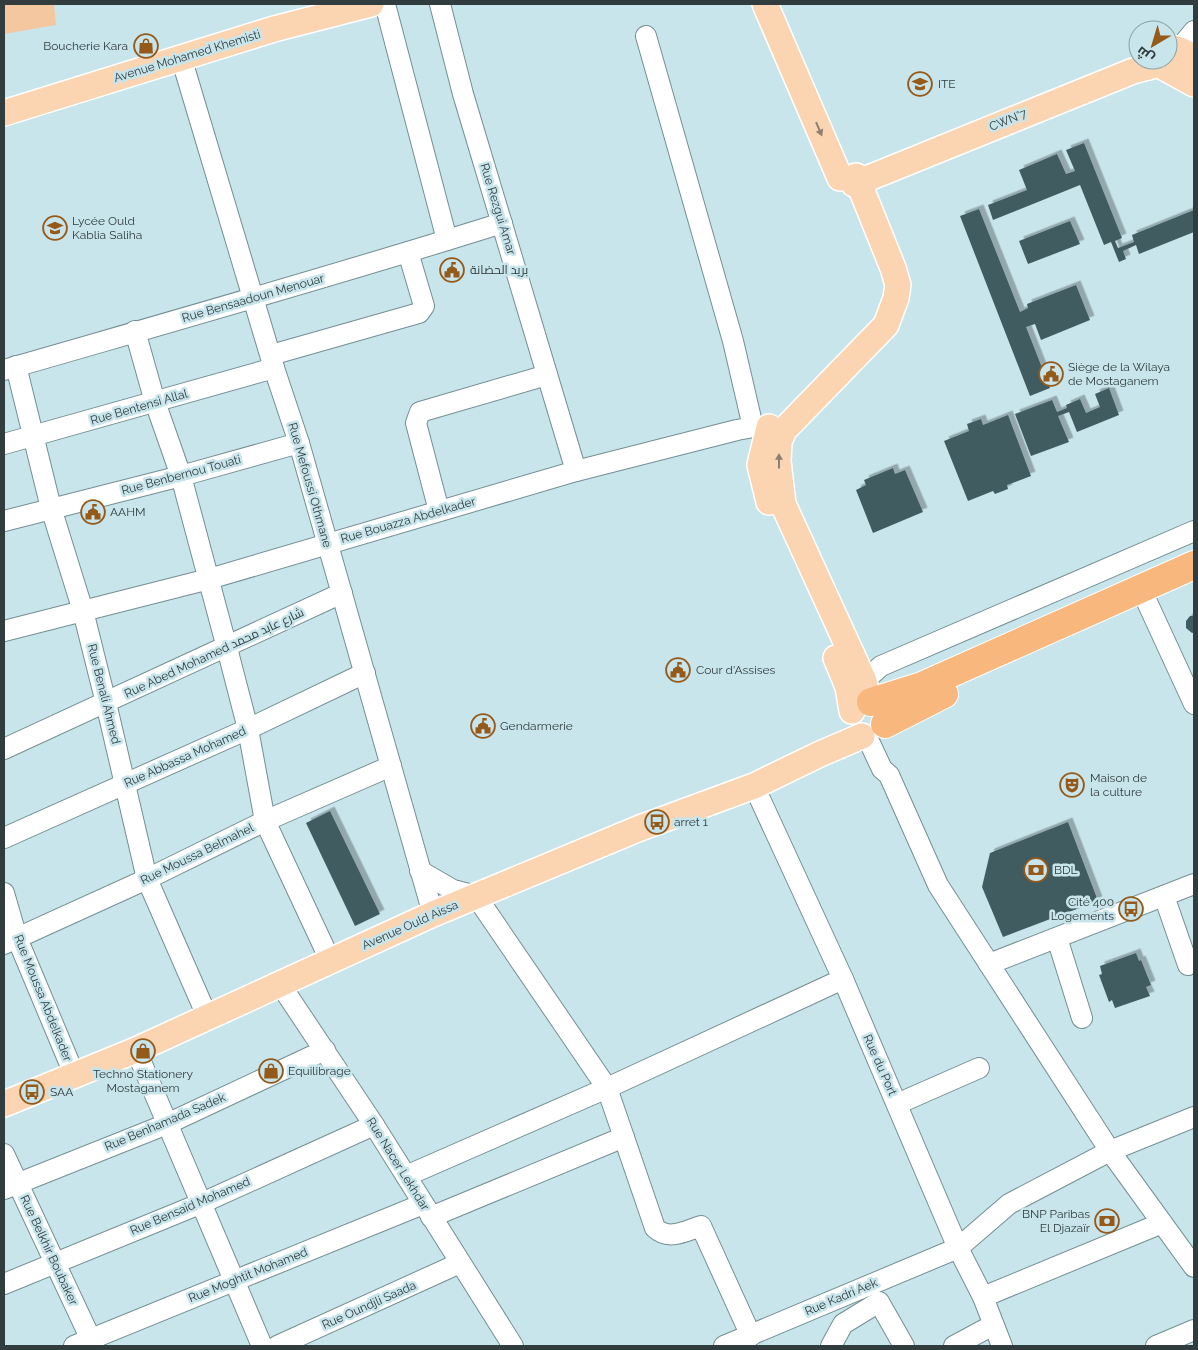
<svg xmlns="http://www.w3.org/2000/svg" width="1198" height="1350" font-family="Raleway,Cairo,sans-serif">
  <defs>
    <filter id="shadow"><feDropShadow dx="4.5" dy="-4.5" stdDeviation="0" flood-color="#0004"/></filter>
  </defs>
  <rect width="100%" height="100%" fill="#c8e5eb"/>
  <!-- green -->
  <path fill="#f4c7a0" d="M4,4H54L56,25L4,34Z"/>
  <!-- building -->
  <g fill="#415b60" filter="url(#shadow)">
    <path d="M1084,143L1122,238L1115,241L1118,248L1134,242L1132,235L1194,210V232L1139,254L1136,245L1123,251L1126,259L1119,262L1111,242L1104,245L1080,185L993,220L988,205L1027,190L1019,170L1057,154L1066,174L1075,171L1066,150Z"/>
    <path d="M979,209L1020,312L1028,308L1027,304L1076,285L1090,320L1041,340L1035,324L1026,327L1050,388L1030,396L960,216Z"/>
    <path d="M1070,221L1080,244L1028,264L1019,241Z"/>
    <path d="M1109,388L1119,415L1077,432L1069,412L1058,416L1069,442L1031,456L1015,414L1052,400L1057,412L1067,408L1066,405L1080,399L1086,413L1100,407L1095,394Z"/>
    <path d="M1008,415L1031,476L1007,485L1008,489L995,494L993,491L968,501L944,441L969,431L967,424L981,419L983,425Z"/>
    <path d="M893,468L895,474L905,470L923,512L873,533L856,490L866,485L864,480Z"/>
    <path d="M1190,616H1194V632L1192,633L1186,628V621Z"/>
    <path d="M330,811L380,914L355,926L306,823Z"/>
    <path d="M1068,822L1098,901L1003,937L982,887L990,853Z"/>
    <path d="M1136,953L1139,961L1141,960L1151,985L1146,987L1150,996L1115,1008L1112,1000L1109,1002L1099,975L1102,974L1100,966Z"/>
  </g>
  <g fill="none" stroke-linecap="round" stroke-linejoin="round">
    <!-- minor casing -->
    <g stroke="#748f94" stroke-width="22">
      <g id="minor">
        <path d="M385,4L447,240"/>
        <path d="M440,4L463,94L576,471"/>
        <path d="M646,36L733,341L753,427"/>
        <path d="M181,57L274,368L299,443L433,914"/>
        <path d="M1170,60L1194,31"/>
        <path d="M135,331L155,402L181,476L227,648L248,729L265,821L330,960"/>
        <path d="M271,355L419,313L424,306L408,252"/>
        <path d="M16,366L51,508L83,611L106,703L147,879L207,1016"/>
        <path d="M4,370C170,322 337,275 502,223"/>
        <path d="M4,444L274,368"/>
        <path d="M439,511L416,423L420,412L547,375"/>
        <path d="M4,521L181,476L299,443"/>
        <path d="M1147,602L1194,704"/>
        <path d="M4,631L209,579L576,471L737,430L753,427L782,429"/>
        <path d="M864,681L881,666L1194,531"/>
        <path d="M867,737L882,769L889,775L938,885L1110,1151L1194,1267"/>
        <path d="M4,749L342,593"/>
        <path d="M754,786L843,979L958,1248L983,1297L1002,1346"/>
        <path d="M4,838L248,729L365,673"/>
        <path d="M420,871L453,890L476,896L607,1088L655,1228C669,1241 685,1231 701,1226L751,1336"/>
        <path d="M4,893L17,938L74,1074"/>
        <path d="M1164,896L1188,965"/>
        <path d="M1057,938L1082,1018"/>
        <path d="M4,944L147,879L265,821L391,766"/>
        <path d="M989,964L1194,884"/>
        <path d="M280,984L374,1125L513,1346"/>
        <path d="M136,1050L262,1346"/>
        <path d="M897,1104L979,1068"/>
        <path d="M4,1154L94,1346"/>
        <path d="M406,1176L607,1088L843,979"/>
        <path d="M4,1189L167,1124L325,1050"/>
        <path d="M431,1217L624,1137"/>
        <path d="M4,1284L202,1203L374,1125"/>
        <path d="M983,1297L1162,1223"/>
        <path d="M74,1346L423,1204"/>
        <path d="M277,1346L460,1263"/>
        <path d="M724,1346L958,1248L1009,1204L1110,1151L1194,1117"/>
        <path d="M831,1346L843,1324L879,1302L904,1346"/>
        <path d="M954,1346L993,1325"/>
        <path d="M1156,1346L1194,1330"/>
      </g>
    </g>
    <!-- major casing -->
    <g stroke="#fff" stroke-width="28">
      <g id="major">
        <path d="M765,4L840,178"/>
        <path d="M1168,47L1180,50L1194,57"/>
        <path d="M1157,60L1165,68L1194,84"/>
        <path d="M4,113L274,29L371,4"/>
        <path d="M856,176L893,268L898,285L896,298L886,325L784,430L779,442L778,461L783,504L864,681L868,701"/>
        <path d="M854,184L1133,71L1164,63"/>
        <path d="M769,502L760,465L769,427"/>
        <path d="M836,658L848,687L852,711"/>
        <path d="M4,1104L136,1050L433,914L640,828L754,786L820,754L862,736"/>
      </g>
    </g>
    <!-- highway casing -->
    <g stroke="#fff" stroke-width="30">
      <g id="highway">
        <path d="M871,702L922,686L1194,565"/>
        <path d="M885,724L944,694"/>
      </g>
    </g>
    <!-- minor -->
    <use href="#minor" stroke="#fff" stroke-width="20"/>
    <!-- major -->
    <use href="#major" stroke="#fbd4b1" stroke-width="25"/>
    <!-- highway -->
    <use href="#highway" stroke="#f8b77d" stroke-width="28"/>
  </g>
  <!-- one-way arrows -->
  <defs><path id="oneway-solid" d="M-6-.8H1V-3.2L6.5 0L1 3.2V.8H-6Z" transform="scale(1.25)"/></defs>
  <g fill="#8b8072">
    <use href="#oneway-solid" transform="translate(819 129) rotate(67)"/>
    <use href="#oneway-solid" transform="translate(779 461) rotate(-90)"/>
  </g>
  <!-- icons -->
  <defs>
    <g id="shop-ring" transform="scale(1.25)"><circle r="9.5" fill="#c8e5eb" stroke="#955919" stroke-width="1.5"/><path d="M-5-2.5h2.3a2.7 3.5 0 0 1 5.4 0H5L5.5 6h-11ZM-1.5-2.5h3a1.5 2.3 0 0 0-3 0Z" fill="#955919"/></g>
    <g id="school-ring" transform="scale(1.25)"><circle r="9.5" fill="#c8e5eb" stroke="#955919" stroke-width="1.5"/><path d="M0-5L7-2L0 1L-7-2ZM-4 1L0 2.5L4 1V4Q0 6-4 4Z" fill="#955919"/></g>
    <g id="civic-ring" transform="scale(1.25)"><circle r="9.5" fill="#c8e5eb" stroke="#955919" stroke-width="1.5"/><path d="M-.6-6.5H3V-4.5H.6V-3L4-1V1h2V6H-6V1h2V-1L-.6-3ZM-1.2 2.5V6h2.4V2.5Z" fill="#955919"/></g>
    <g id="theatre-ring" transform="scale(1.25)"><circle r="9.5" fill="#c8e5eb" stroke="#955919" stroke-width="1.5"/><path d="M-5-5.5Q0-4 5-5.5V0Q5 5 0 6Q-5 5-5 0ZM-3.3-2.5H-1v1.5H-3.3ZM1-2.5H3.3v1.5H1ZM-2.8 1Q0 5.5 2.8 1Z" fill="#955919"/></g>
    <g id="bus-ring" transform="scale(1.25)"><circle r="9.5" fill="#c8e5eb" stroke="#955919" stroke-width="1.5"/><path d="M-5-6H5V4H4V6H2V4H-2V6H-4V4H-5ZM-3.5-4V0h7V-4ZM-3.5 1.2v1.5H-2V1.2ZM2 1.2v1.5H3.5V1.2Z" fill="#955919"/></g>
    <g id="bank-ring" transform="scale(1.25)"><circle r="9.5" fill="#c8e5eb" stroke="#955919" stroke-width="1.5"/><path d="M-6-4H6V4H-6ZM0-2.3a2.3 2.3 0 1 0 0 4.6a2.3 2.3 0 1 0 0-4.6Z" fill="#955919"/></g>
  </defs>
  <g fill-rule="evenodd">
    <use href="#shop-ring" x="146" y="46"/>
    <use href="#school-ring" x="920" y="84"/>
    <use href="#school-ring" x="55" y="228"/>
    <use href="#civic-ring" x="452" y="270"/>
    <use href="#civic-ring" x="1051" y="374"/>
    <use href="#civic-ring" x="93" y="512"/>
    <use href="#civic-ring" x="678" y="670"/>
    <use href="#civic-ring" x="483" y="726"/>
    <use href="#theatre-ring" x="1072" y="785"/>
    <use href="#bus-ring" x="657" y="822"/>
    <use href="#bank-ring" x="1036" y="870"/>
    <use href="#bus-ring" x="1131" y="909"/>
    <use href="#shop-ring" x="143" y="1051"/>
    <use href="#shop-ring" x="271" y="1071"/>
    <use href="#bus-ring" x="32" y="1092"/>
    <use href="#bank-ring" x="1107" y="1221"/>
  </g>
  <g text-anchor="middle" dominant-baseline="central" stroke-width="5" stroke-linejoin="round" paint-order="stroke">
    <!-- poi labels -->
    <g font-size="12" fill="#303c3e" stroke="#c8e5eb" text-anchor="start">
      <text x="128" y="46" text-anchor="end">Boucherie Kara</text>
      <text x="938" y="84">ITE</text>
      <text x="72" y="221">Lycée Ould<tspan x="72" dy="14">Kablia Saliha</tspan></text>
      <text x="470" y="270">بريد الحضانة</text>
      <text x="1068" y="367">Siège de la Wilaya<tspan x="1068" dy="14">de Mostaganem</tspan></text>
      <text x="110" y="512">AAHM</text>
      <text x="696" y="670">Cour d'Assises</text>
      <text x="500" y="726">Gendarmerie</text>
      <text x="1090" y="778">Maison de<tspan x="1090" dy="14">la culture</tspan></text>
      <text x="674" y="822">arret 1</text>
      <text x="1054" y="870">BDL</text>
      <text x="1114" y="902" text-anchor="end">Cité 400<tspan x="1114" dy="14">Logements</tspan></text>
      <text x="288" y="1071">Equilibrage</text>
      <text x="143" y="1074" text-anchor="middle">Techno Stationery<tspan x="143" dy="14">Mostaganem</tspan></text>
      <text x="50" y="1092">SAA</text>
      <text x="1090" y="1214" text-anchor="end">BNP Paribas<tspan x="1090" dy="14">El Djazaïr</tspan></text>
    </g>
    <!-- street labels -->
    <g font-size="12" fill="#303c3e" stroke="#c8e5eb">
      <text transform="translate(187 56) rotate(-17)">Avenue Mohamed Khemisti</text>
      <text transform="translate(1008 120) rotate(-22)">CWN°7</text>
      <text transform="translate(498 209) rotate(73)">Rue Rezgui Amar</text>
      <text transform="translate(253 298) rotate(-16)">Rue Bensaadoun Menouar</text>
      <text transform="translate(139 407) rotate(-16)">Rue Bentensi Allal</text>
      <text transform="translate(181 475) rotate(-15)">Rue Benbernou Touati</text>
      <text transform="translate(310 485) rotate(74)">Rue Mefoussi Othmane</text>
      <text transform="translate(408 520) rotate(-16)">Rue Bouazza Abdelkader</text>
      <text transform="translate(214 653) rotate(-25)">Rue Abed Mohamed شارع عابد محمد</text>
      <text transform="translate(104 694) rotate(76)">Rue Benali Ahmed</text>
      <text transform="translate(185 757) rotate(-24)">Rue Abbassa Mohamed</text>
      <text transform="translate(197 854) rotate(-26)">Rue Moussa Belmahel</text>
      <text transform="translate(410 925) rotate(-24)">Avenue Ould Aissa</text>
      <text transform="translate(43 998) rotate(68)">Rue Moussa Abdelkader</text>
      <text transform="translate(880 1065) rotate(66)">Rue du Port</text>
      <text transform="translate(165 1122) rotate(-23)">Rue Benhamada Sadek</text>
      <text transform="translate(398 1164) rotate(58)">Rue Nacer Lekhdar</text>
      <text transform="translate(190 1206) rotate(-23)">Rue Bensaid Mohamed</text>
      <text transform="translate(49 1250) rotate(65)">Rue Belkhir Boubaker</text>
      <text transform="translate(248 1275) rotate(-22)">Rue Moghtit Mohamed</text>
      <text transform="translate(841 1297) rotate(-23)">Rue Kadri Aek</text>
      <text transform="translate(369 1305) rotate(-24)">Rue Oundjli Saada</text>
    </g>
  </g>
  <!-- border -->
  <rect width="1198" height="1350" fill="none" stroke="#303c3e" stroke-width="10"/>
  <!-- north arrow -->
  <g transform="translate(1153 45) rotate(218)"><circle r="24" fill="#c8e5eb" stroke="#8ba1a6"/>
  <path d="M0-4L9 19L0 12L-9 19Z" fill="#955919"/>
  <text y="-8" font-size="14" font-weight="bold" text-anchor="middle" fill="#303c3e">ش</text>
  </g>
</svg>
